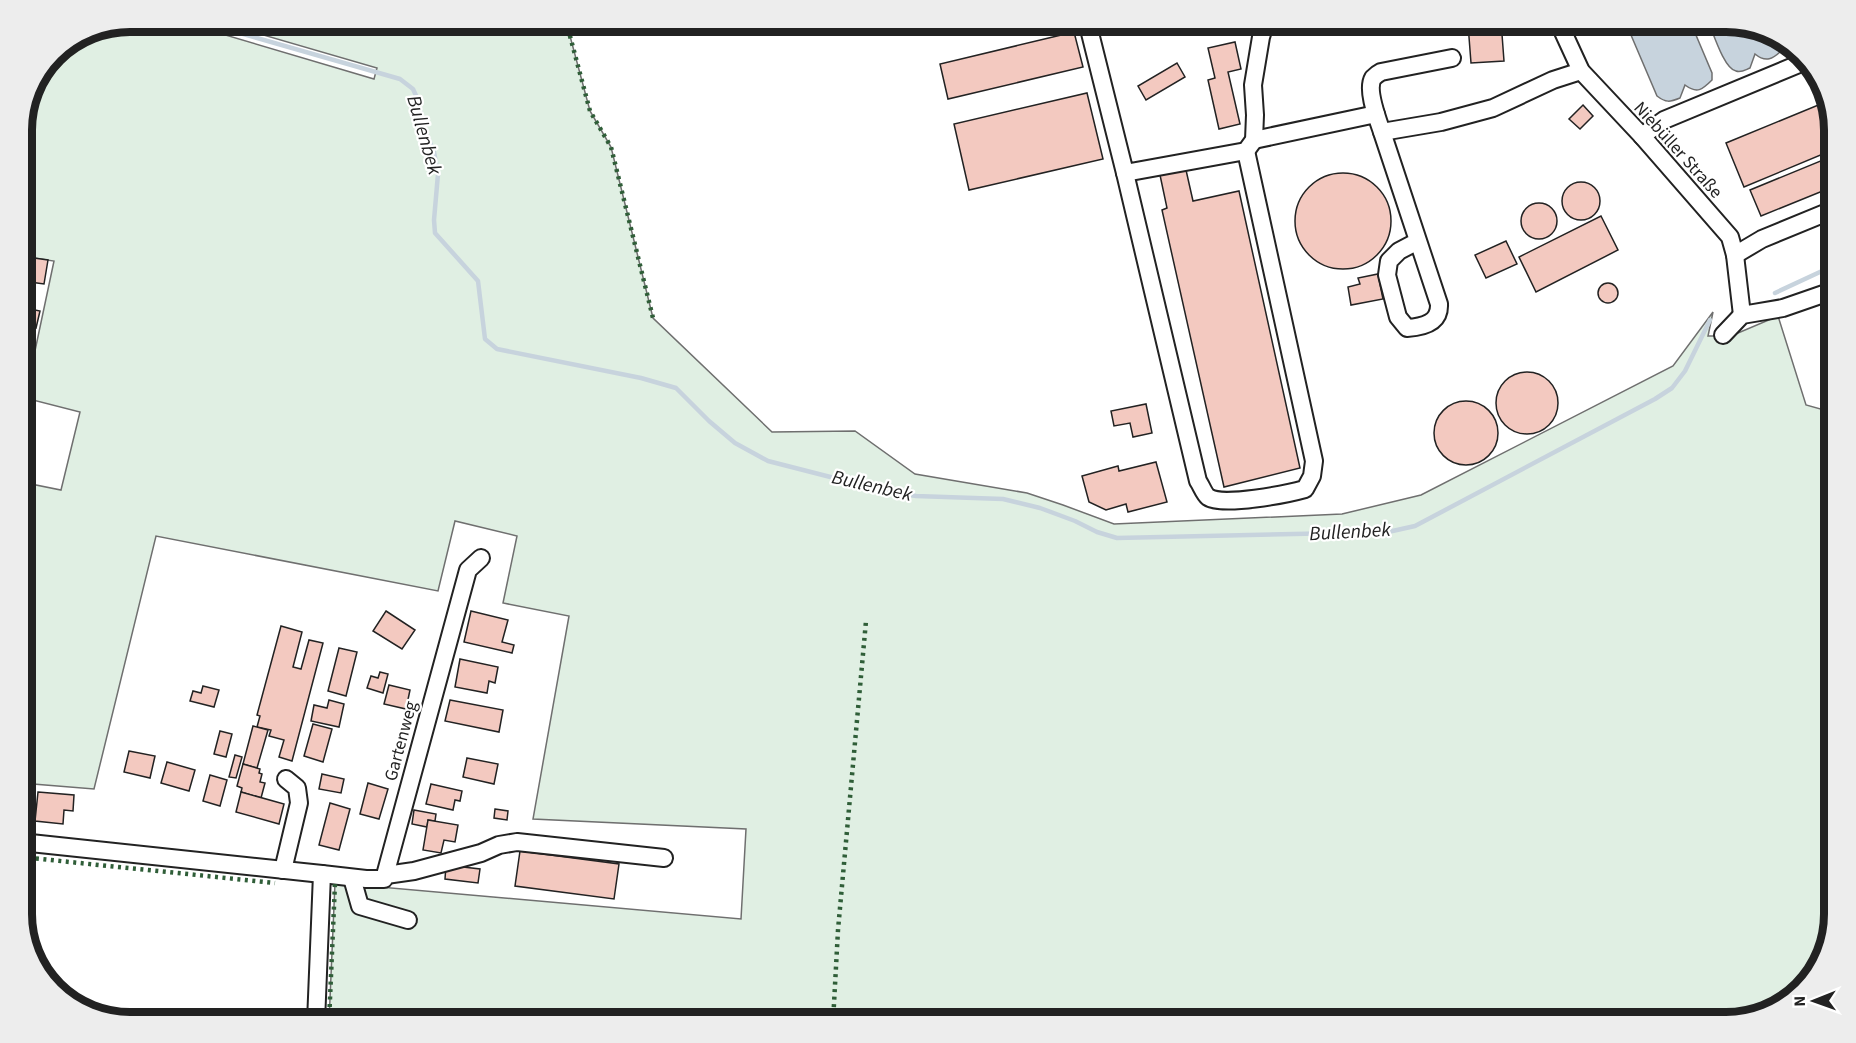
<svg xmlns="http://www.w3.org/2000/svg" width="1856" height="1043" font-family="'Source Sans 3',sans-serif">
  <rect width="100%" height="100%" fill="#fff"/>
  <!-- green -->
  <path fill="#e0efe3" stroke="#6f6f6f" stroke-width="1.5" d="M130,21H178L374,79L377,68L215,21H566L590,111L611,147L653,318L772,432L855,431L915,474L1027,493L1063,505L1114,524L1342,514L1421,495L1673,366L1713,312L1708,336H1731L1778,316L1806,405L1835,413V914L1821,967L1781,1007L1727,1022H329L335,883L741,919L746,829L533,819L569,616L503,603L517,536L455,521L438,591L156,536L94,789L21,783V482L61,490L80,412L25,398L54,261L21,256V123L53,53L88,29Z"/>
  <!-- water -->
  <g fill="#c7d3dd" stroke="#6f6f6f" stroke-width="1.5">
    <path d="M1625,21H1690L1712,73V80C1702,90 1697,94 1685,85L1680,98C1670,102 1666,103 1657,96Z"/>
    <path d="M1708,21H1726L1779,35L1782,43V50C1773,59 1766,63 1755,54L1750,68C1745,70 1741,73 1736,71C1724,69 1713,32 1708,21Z"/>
  </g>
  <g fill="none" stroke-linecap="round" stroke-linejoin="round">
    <!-- stream -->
    <g stroke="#c7d3dd" stroke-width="4.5">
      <path d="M198,21L400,79L413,89L418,100L423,126L434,152L438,174L434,220L435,233L478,281L485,339L497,349L641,378L676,388L709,421L735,443L768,461L885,491L916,496L1003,499L1040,508L1075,521L1097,532L1117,538L1388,532L1415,526L1655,399L1672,388L1685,371L1710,320"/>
      <path d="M1775,293L1835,265"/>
    </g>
  </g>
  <!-- building -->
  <g fill="#f3c9c0" stroke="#222" stroke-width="1.5">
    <path d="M1501,21L1504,61L1471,63L1468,24Z"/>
    <path d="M1074,32L1083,67L948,99L940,64Z"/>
    <path d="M1235,42L1241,69L1228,72L1240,124L1219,129L1208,80L1215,78L1208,48Z"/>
    <path d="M1177,63L1185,77L1146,100L1138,86Z"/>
    <path d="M1087,93L1103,159L969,190L954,124Z"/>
    <path d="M1828,101L1835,123V149L1744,187L1726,143Z"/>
    <path d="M1583,105L1593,116L1580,129L1569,119Z"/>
    <path d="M1835,155V186L1761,216L1750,190Z"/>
    <path d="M1186,170L1193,201L1239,191L1300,468L1224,487L1162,210L1167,208L1160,175Z"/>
    <circle cx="1343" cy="221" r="48"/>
    <circle cx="1581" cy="201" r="19"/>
    <circle cx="1539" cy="221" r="18"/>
    <path d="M1601,216L1618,250L1536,292L1519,257Z"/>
    <path d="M1506,241L1517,264L1486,278L1475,255Z"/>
    <path d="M34,258L48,260L44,284L30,282Z"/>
    <path d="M1378,274L1383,299L1351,305L1348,287L1360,284L1358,278Z"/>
    <circle cx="1608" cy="293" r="10"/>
    <path d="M21,307L40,311L36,328L21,325Z"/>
    <circle cx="1527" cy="403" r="31"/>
    <circle cx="1466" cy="433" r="32"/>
    <path d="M1146,404L1152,433L1133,437L1130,423L1114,426L1111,411Z"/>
    <path d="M1156,462L1167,502L1128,512L1126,504L1106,510L1089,502L1082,476L1118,466L1119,471Z"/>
    <path d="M386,611L415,630L402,649L373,631Z"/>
    <path d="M471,611L508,620L502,642L514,645L512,653L464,642Z"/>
    <path d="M281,626L302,632L293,667L301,669L309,640L323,643L292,761L279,757L284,740L269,736L271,730L257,727L260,716L257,715Z"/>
    <path d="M339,648L357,652L346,696L328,691Z"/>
    <path d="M460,659L498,667L495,683L489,681L487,693L455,687Z"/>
    <path d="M380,672L388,674L383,693L367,688L371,676L378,678Z"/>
    <path d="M389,685L410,690L406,709L384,704Z"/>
    <path d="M203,686L219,690L214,707L190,701L193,691L201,693Z"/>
    <path d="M329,700L344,704L339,727L311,721L314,705L327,708Z"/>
    <path d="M450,700L503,710L499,732L445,721Z"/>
    <path d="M313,724L332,729L323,762L304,756Z"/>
    <path d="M253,726L268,730L257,768L243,764Z"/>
    <path d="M220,731L232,734L226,757L214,754Z"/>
    <path d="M129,751L155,756L150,778L124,772Z"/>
    <path d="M235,755L242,757L236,778L229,777Z"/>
    <path d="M467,758L498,764L494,784L463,777Z"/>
    <path d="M167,762L195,770L189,791L161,783Z"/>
    <path d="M243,764L260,769L259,773L262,774L260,782L265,783L261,798L241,792L242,788L237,786Z"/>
    <path d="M322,774L344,779L341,793L319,789Z"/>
    <path d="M210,775L227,780L220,806L203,801Z"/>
    <path d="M368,783L388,789L379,819L360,814Z"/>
    <path d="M431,784L462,791L460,801L455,800L453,810L426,804Z"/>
    <path d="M38,792L74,795L73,811L64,810L63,824L35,821Z"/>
    <path d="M241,792L284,804L279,824L236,812Z"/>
    <path d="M330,803L350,809L339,850L319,845Z"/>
    <path d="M495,809L508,811L507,820L494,818Z"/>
    <path d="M414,810L436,814L435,821L428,820L427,827L412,824Z"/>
    <path d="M428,820L458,825L455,842L444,840L441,853L423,850Z"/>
    <path d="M520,851L619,864L614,899L515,886Z"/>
    <path d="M446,865L480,869L478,883L445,879Z"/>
  </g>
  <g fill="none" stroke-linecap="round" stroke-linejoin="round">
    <!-- minor casing -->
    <g stroke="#222" stroke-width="20">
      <g id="minor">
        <path d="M1087,21L1125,173L1246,151L1254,140L1255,115L1253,85L1261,37L1266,21"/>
        <path d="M1558,21L1581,71L1642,136L1730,237L1735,255L1742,315"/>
        <path d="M1382,132L1441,122L1493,108L1553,80L1581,71"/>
        <path d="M1642,136L1664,120L1806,61"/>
        <path d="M1254,140L1376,114"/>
        <path d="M1125,173L1198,481C1201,485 1204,494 1208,497C1222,507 1287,494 1305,489L1312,476L1314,461L1246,151"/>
        <path d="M1418,241L1399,251L1389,261L1387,275L1398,317L1407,328C1423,327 1440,323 1439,304L1382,132C1378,120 1366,90 1373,78C1375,76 1379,73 1381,72L1452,58"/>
        <path d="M1735,255L1762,239L1835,209"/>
        <path d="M1723,335L1742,315L1783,308L1835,290"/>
        <path d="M21,842L322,874L316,1022"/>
        <path d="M283,870L299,803L297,788L286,779"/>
        <path d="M322,874L366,879H384L468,570L481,558"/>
        <path d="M386,875L414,871L481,853L499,845L517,842L664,858"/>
        <path d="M352,878L360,906L408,920"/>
      </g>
    </g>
    <!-- minor -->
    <use href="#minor" stroke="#fff" stroke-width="16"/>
    <!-- hedge -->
    <g stroke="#2f5e38" stroke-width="4.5" stroke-dasharray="3 4.5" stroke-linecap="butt">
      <path d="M566,21L590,111L611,147L653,318"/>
      <path d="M21,857L275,883"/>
      <path d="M329,1022L335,883"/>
      <path d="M833,1022L838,930L866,621"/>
    </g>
  </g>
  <g text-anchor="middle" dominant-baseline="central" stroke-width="4.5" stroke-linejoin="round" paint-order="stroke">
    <!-- street labels -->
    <g font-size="18" fill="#222" stroke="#fff">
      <text transform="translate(1678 150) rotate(48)">Niebüller Straße</text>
      <text transform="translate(401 741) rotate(-75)">Gartenweg</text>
    </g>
    <!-- water labels -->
    <g font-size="20" font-style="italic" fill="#222" stroke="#fff">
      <text transform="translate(424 135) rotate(74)">Bullenbek</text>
      <text transform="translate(872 486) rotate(13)">Bullenbek</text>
      <text transform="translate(1350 532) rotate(-3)">Bullenbek</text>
    </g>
  </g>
  <!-- crop -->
  <path d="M0 0H1856V1043H0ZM130 32H1726A98 98 0 0 1 1824 130V914A98 98 0 0 1 1726 1012H130A98 98 0 0 1 32 914V130A98 98 0 0 1 130 32Z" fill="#ededed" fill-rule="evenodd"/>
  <path fill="none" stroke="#222" stroke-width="8" d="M130 32H1726A98 98 0 0 1 1824 130V914A98 98 0 0 1 1726 1012H130A98 98 0 0 1 32 914V130A98 98 0 0 1 130 32Z"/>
  <!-- north arrow -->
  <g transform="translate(1814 1001) rotate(269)" stroke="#ffffff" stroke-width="4.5" paint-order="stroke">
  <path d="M0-4.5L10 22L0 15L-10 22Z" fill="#222222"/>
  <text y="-9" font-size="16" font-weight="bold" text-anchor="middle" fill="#222222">N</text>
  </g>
</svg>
